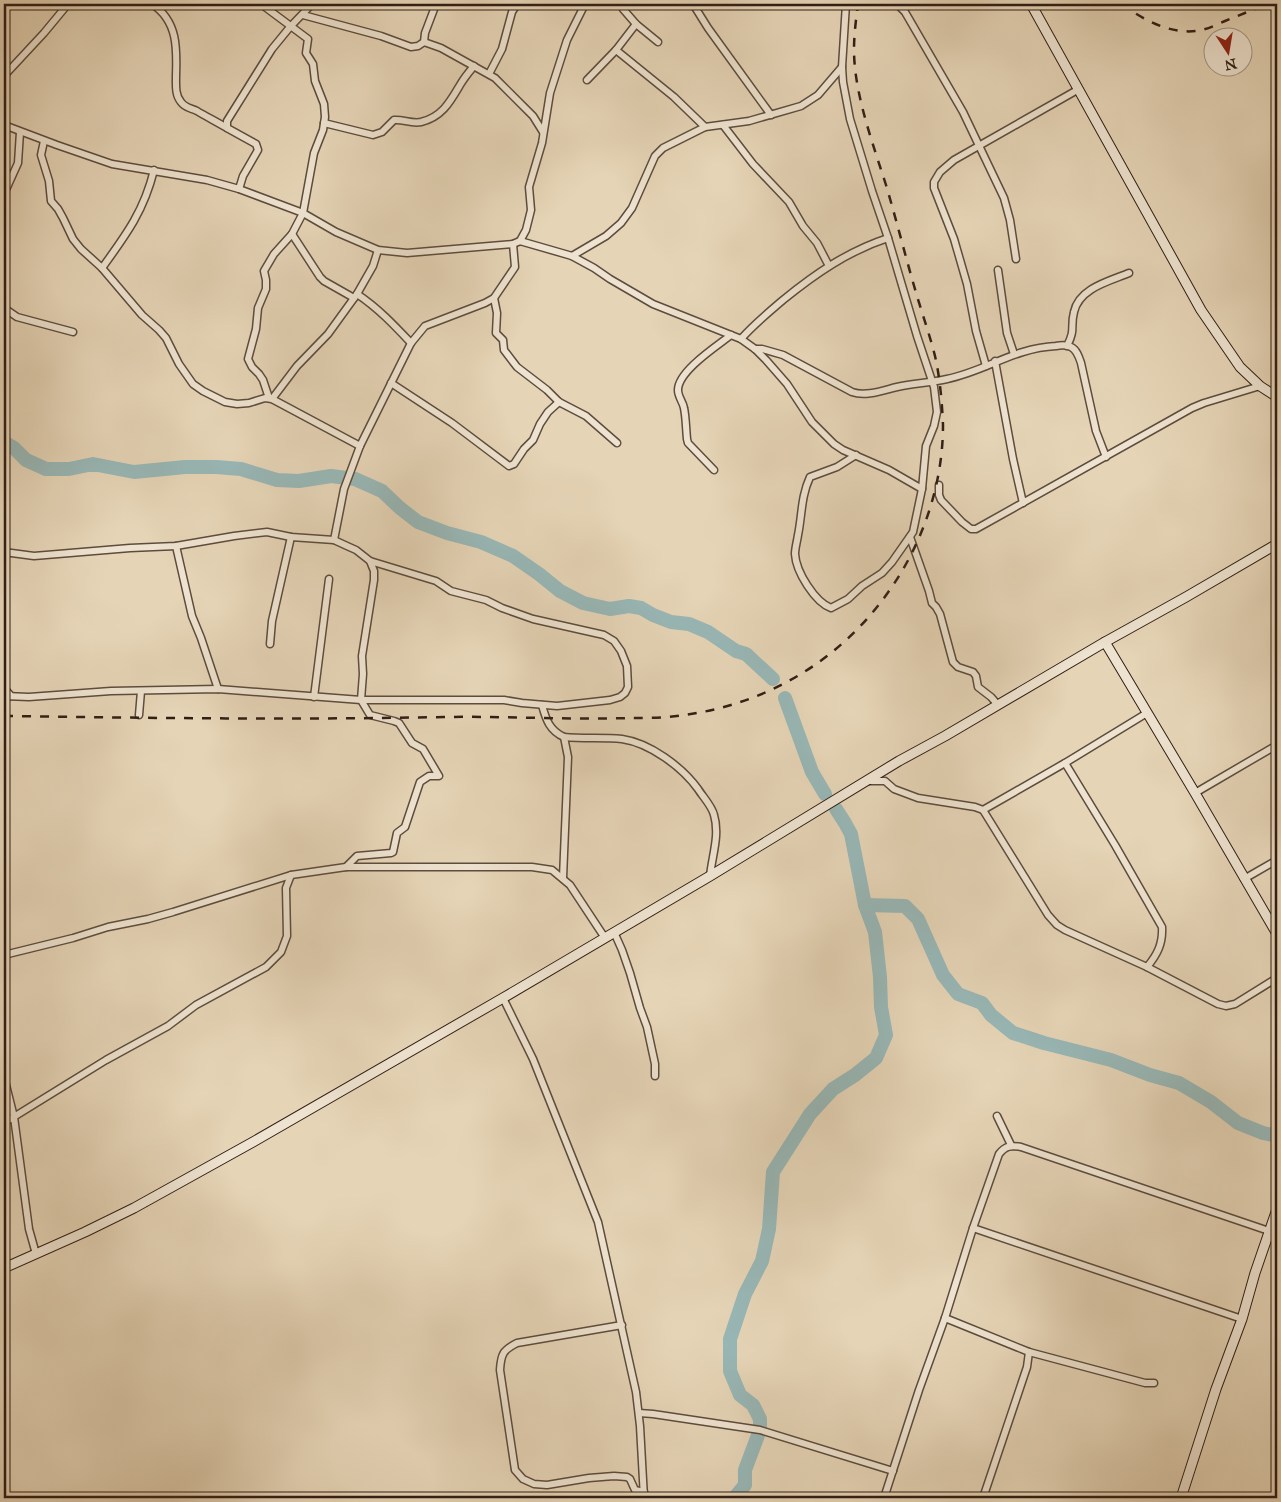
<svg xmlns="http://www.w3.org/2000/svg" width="1281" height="1502" font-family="'IM FELL Great Primer',serif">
  <rect width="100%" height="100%" fill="#e5d4b6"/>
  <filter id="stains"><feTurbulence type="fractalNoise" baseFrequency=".004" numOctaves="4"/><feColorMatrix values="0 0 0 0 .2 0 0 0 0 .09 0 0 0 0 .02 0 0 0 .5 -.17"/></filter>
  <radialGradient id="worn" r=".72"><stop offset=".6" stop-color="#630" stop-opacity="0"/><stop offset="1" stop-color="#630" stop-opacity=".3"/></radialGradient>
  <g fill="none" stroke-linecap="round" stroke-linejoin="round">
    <!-- river -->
    <g stroke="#98b7b6" stroke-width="14">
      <path d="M4,442L14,448L26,460L46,469H69L93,464L134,472L185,467H216L241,469L277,480L299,481L331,476L355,479L382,491L400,508L418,522L447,533L481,542L513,556L539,574L560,591L583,603L610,609L629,606L641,608L653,615L671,622L689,624L708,632L736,651L746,654L773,679"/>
      <path d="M785,698L812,772L825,794"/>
      <path d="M865,905L905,906L918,919L943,975L958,994L982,1003L991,1015L1013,1033L1044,1043L1111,1060L1150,1075L1179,1083L1211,1102L1238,1123L1263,1133L1277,1136"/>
      <path d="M736,1498V1496L745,1485V1470L760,1430V1419L753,1405L740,1395L730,1371V1339L745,1294L762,1261L769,1229L773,1172L810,1114L833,1089L855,1075L876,1058L886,1035L881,1007L880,977L875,932L865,905L851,834L845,823L836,809"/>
    </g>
    <!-- street casing -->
    <g stroke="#5d4c3d" stroke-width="9">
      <g id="street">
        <path d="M152,4C178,21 177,49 176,76C176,85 175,95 181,102C185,108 191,108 197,111C207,117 217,122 227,128"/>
        <path d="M261,4L308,39L306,53L313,64L315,81L324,104L325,117L323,130L314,153L303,213L292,234L274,254L264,271L266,280V289L258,308L256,329L248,359L252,367L259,374L263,380L269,398"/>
        <path d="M693,4L708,28L771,115"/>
        <path d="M846,4L842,67L843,82L850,119L872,191L888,238L917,336L934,387L937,412L934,426L926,446L922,489L913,532L892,562L882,573L862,586L848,599L831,608C815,602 796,572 795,554C795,548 797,542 798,535C802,516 801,496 810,477L837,467L856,455"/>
        <path d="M897,4L905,12L963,112L1004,198L1010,220L1016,259"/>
        <path d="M4,7L7,4"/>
        <path d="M623,9L636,24L658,42"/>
        <path d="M303,15L381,36L411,47L418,46L424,42L441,48L495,78L533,116L543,132"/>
        <path d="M424,42L425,33L436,4"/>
        <path d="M616,50L674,97L705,127"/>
        <path d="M489,74L502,49L512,12L517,4"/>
        <path d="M4,76L44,33L68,4"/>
        <path d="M587,80L616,50L636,24"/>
        <path d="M324,123L373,135L382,132L394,120C403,119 411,124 421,122C442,117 450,102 460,85C464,78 469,72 474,66"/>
        <path d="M4,125L57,145L112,164L207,180L239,189L303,213L336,232L378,250L407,253L513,244L520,241L572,256L594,268L610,279L653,304L741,339L755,349L766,360L787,384L812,422L834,444L843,450L889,470L922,489"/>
        <path d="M723,125L753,164L789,202L803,226L817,243L829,266"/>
        <path d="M44,141L41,155L49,181L51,201L58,209L63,218L73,239L81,249L102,268L142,315L159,330L166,338L179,364L193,384L203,391L225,402L237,404L249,403L265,398L272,399L360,446"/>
        <path d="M239,189L243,176L258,150L256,144L227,128V121L272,49L290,27L312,4"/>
        <path d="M4,194L18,163L20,132"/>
        <path d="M292,234L320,277L324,281L354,298"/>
        <path d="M520,241L526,230L531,210L529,187L542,143L550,93L567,40L585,4"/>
        <path d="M572,256L606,236L621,223L632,208L655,156L663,148L705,127L749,121L801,106L818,95L842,67"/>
        <path d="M102,268C126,235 144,211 154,170"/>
        <path d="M998,270L1007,333L1014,354"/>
        <path d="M357,294C378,308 394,325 411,343"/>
        <path d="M494,298L497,313L496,333L503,340L504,350L517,367L547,390L559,402L586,416L617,443"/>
        <path d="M4,308L17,317L73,332"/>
        <path d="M741,339C753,325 769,312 783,300C815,274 848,251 888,238"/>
        <path d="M1067,346C1076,329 1070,327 1074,312C1079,288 1110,281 1129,273"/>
        <path d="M755,349H762L783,355L852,392C866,397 884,390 897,387C914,383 930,383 947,379C986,371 1014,348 1056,346C1061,345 1067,345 1071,347C1077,350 1079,357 1081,363L1096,431L1106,457"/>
        <path d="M995,361L1013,459L1023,503"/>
        <path d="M986,366L976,331L967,284L954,239L934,188V182L940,172L954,160L1079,89"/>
        <path d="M391,383L452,423L509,466L514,464L524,449L533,440L540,424L548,412L559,402"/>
        <path d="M272,399L297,366L328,334L357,294L373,266L378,250"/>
        <path d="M714,470L688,443L687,439C686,429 686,418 684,408C683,402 678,397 678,390C678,371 717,346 731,335"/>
        <path d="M939,485V495L941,500L962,522L971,529H976L1192,408L1204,403L1260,386"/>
        <path d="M910,537L929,591L932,603L936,607L940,614L953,662L958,667L973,672L976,676L978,687L991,697L998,705"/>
        <path d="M334,540L344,489L360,446L411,343L425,326L485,303L494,298L515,267L513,244"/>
        <path d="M176,546L192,616L201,638L218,689"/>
        <path d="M4,552L34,556L130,548L176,546L234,536L267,532L291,537L334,540L347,546L356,550L370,561L374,571V580L362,656L363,674L361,700L370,715L394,721L399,723L412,743L423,749L439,776H429L420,782L405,827L397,833L393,852L391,853L357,856L346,867"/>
        <path d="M270,644L272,621L291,537"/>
        <path d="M4,688L11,696"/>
        <path d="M4,696L29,697L111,691L218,689L361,700H504L522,703L557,706L610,700L620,697L625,693L628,687L627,666L621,651L614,641L604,635L533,619L502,608L486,600L451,591L436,581L370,561"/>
        <path d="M314,697L329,579"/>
        <path d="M542,705C546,720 550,731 564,737C584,739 603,737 622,739C650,743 682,767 698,789C703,797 712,806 714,815C720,835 712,856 710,876"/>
        <path d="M139,715L141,691"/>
        <path d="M1065,763L1115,845L1162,927C1163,944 1157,955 1147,967"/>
        <path d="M869,781H885L894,789L918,798L975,807L983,810L1048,915L1057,925L1065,930L1147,967L1218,1004L1226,1006L1235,1004L1277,978"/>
        <path d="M1195,793L1277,745"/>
        <path d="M983,810L1065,763L1147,713"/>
        <path d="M563,878L568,757L564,737"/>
        <path d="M1244,879L1277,860"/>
        <path d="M614,932L622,950L630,973L640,1008L647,1027L655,1064V1076"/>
        <path d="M4,955L73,938L108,927L148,919L173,912L291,875L346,867H532L552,870L570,885L605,938"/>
        <path d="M503,998L533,1059L598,1222L636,1392L640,1426L644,1498"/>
        <path d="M4,1077L14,1117L29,1229L36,1254"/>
        <path d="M997,1116L1011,1145"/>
        <path d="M4,1123L106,1060L168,1026L196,1005L266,967L281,952L287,936L286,888L291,875"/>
        <path d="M973,1228L1242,1319"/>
        <path d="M945,1318L1029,1352L1027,1367L983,1498"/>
        <path d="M622,1325L517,1343C503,1350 501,1354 500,1370L515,1470L523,1479L534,1484L547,1485L589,1478L614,1476L627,1477L630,1479L635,1490L644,1492"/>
        <path d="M1029,1352L1145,1383H1154"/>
        <path d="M639,1413L653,1414L760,1430L893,1471"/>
        <path d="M884,1498L919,1390L945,1318L973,1228L999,1154C1005,1146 1011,1145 1021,1147L1269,1231"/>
      </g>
    </g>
    <!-- secondary casing -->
    <g stroke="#301e15" stroke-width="11">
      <g id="secondary">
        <path d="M1031,4L1201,310L1240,367L1260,386L1277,397"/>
        <path d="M1105,642L1195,793L1277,934"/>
        <path d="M4,1268L85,1232L134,1208L253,1142L503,998L710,876L899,761L945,736L1105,642L1186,597L1277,544"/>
        <path d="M1181,1498L1216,1389L1242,1319L1255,1273L1277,1209"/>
      </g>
    </g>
    <!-- street -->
    <use href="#street" stroke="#eee3d0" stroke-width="6"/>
    <!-- secondary -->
    <use href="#secondary" stroke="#eee3d0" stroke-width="9"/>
    <!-- rail -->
    <g stroke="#301e15" stroke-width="2.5" stroke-dasharray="9 9" stroke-linecap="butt">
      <path d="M1121,4C1143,19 1168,34 1196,31C1206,30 1216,25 1225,21C1240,15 1254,9 1269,4"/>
      <path d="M4,716C151,718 297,720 444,717C506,716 568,720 630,718C647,718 666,718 684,715C767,704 841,660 889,591C923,543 943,484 943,425C942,402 940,378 935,356C930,336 923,316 917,296C906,259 897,222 886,185C873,144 854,93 854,50C854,35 856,19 858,4"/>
    </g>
  </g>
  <!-- margin -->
  <rect width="1281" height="1502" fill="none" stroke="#e5d4b6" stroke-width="20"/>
  <rect x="5" y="5" width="1271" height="1492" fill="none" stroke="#301e15" stroke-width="2.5"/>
  <rect x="10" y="10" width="1261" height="1482" fill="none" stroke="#301e15"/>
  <!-- north arrow -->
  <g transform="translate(1228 52) rotate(168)"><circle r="24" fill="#eee3d0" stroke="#a29485"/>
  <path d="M0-4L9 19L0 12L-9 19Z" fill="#8f2418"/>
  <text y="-8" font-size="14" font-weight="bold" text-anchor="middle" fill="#301e15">N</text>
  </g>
  <rect width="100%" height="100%" filter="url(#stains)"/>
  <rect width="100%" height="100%" fill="url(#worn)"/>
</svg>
